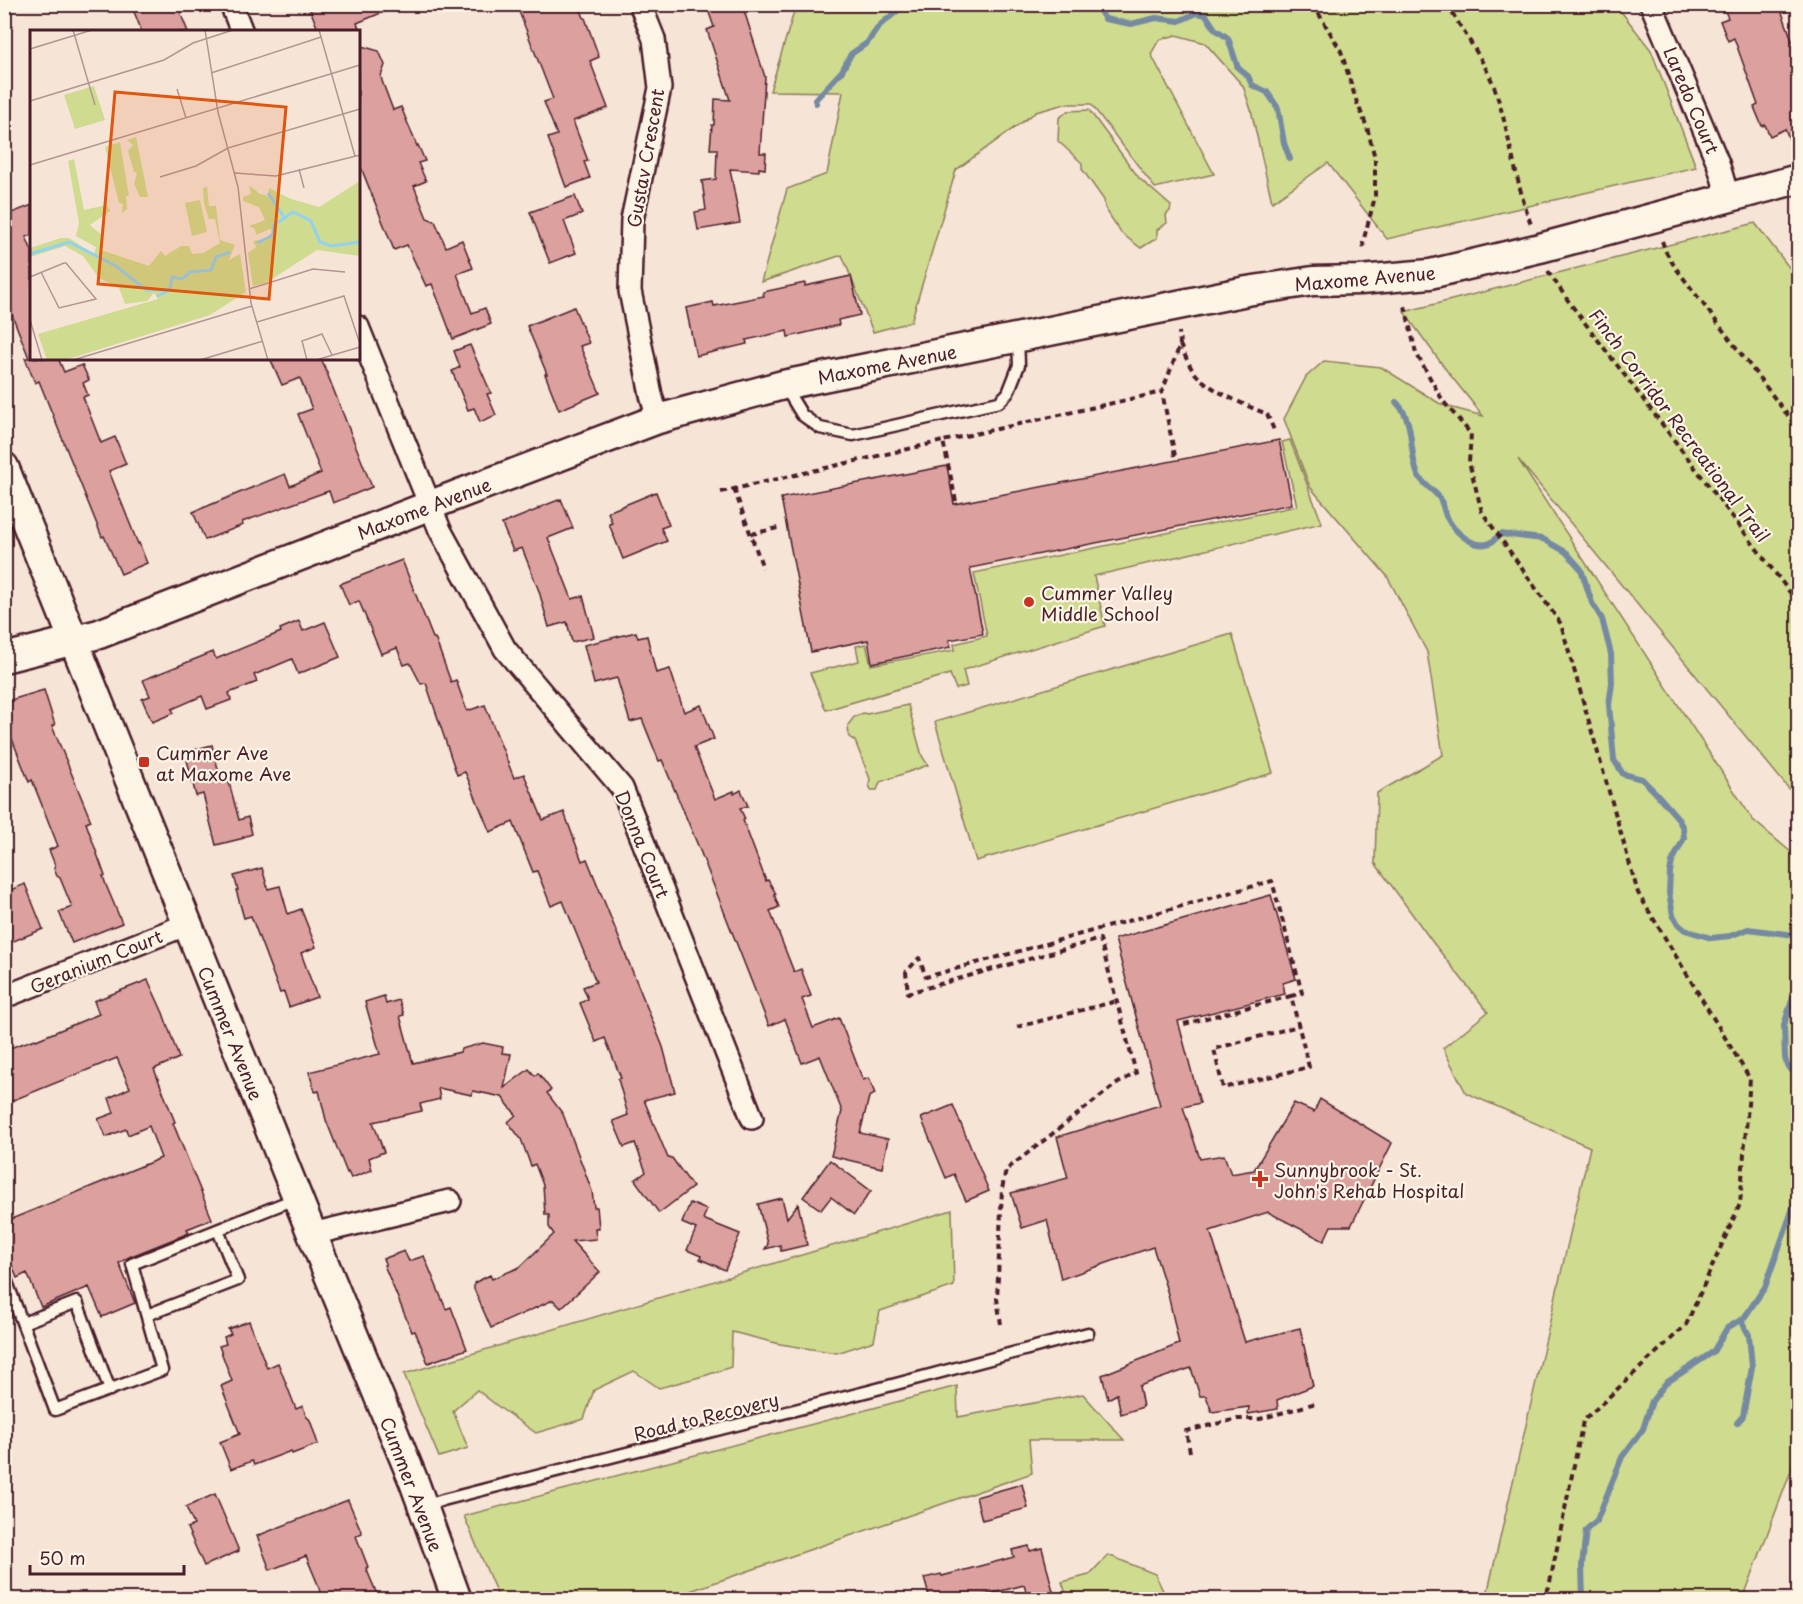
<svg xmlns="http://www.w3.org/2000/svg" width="1803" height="1604" font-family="'Playpen Sans',sans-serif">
  <rect width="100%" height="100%" fill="#f6e4d7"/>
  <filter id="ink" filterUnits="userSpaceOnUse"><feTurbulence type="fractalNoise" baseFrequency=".0167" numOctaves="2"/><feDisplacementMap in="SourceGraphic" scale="12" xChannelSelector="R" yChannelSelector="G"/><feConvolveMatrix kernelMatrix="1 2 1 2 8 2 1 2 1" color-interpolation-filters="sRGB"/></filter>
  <g filter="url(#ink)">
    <!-- green -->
    <g fill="#cfdb8e" stroke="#8c7d5c" stroke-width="1.5">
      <path d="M796,5H1616L1651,50L1696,167L1387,239L1328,163L1272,202L1251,110L1243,86L1205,43L1176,35L1159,40L1151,54L1214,174L1155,188L1091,104H1065L1036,112L956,170L911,322L873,332L842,255L761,282L787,189L827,174L843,92L770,91Z"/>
      <path d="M1089,110L1139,178L1171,206L1170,211L1166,215L1167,223L1157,230V238L1141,248L1121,233L1105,208L1104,200L1082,169V163L1058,141L1059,118L1068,111Z"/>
      <path d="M1755,223L1798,279V800L1518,459L1753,820L1798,858V1452L1743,1599H1486L1590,1147L1466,1093L1443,1048L1488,1012L1434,944L1375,863L1377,793L1443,755L1427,652L1387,576L1310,487L1284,419L1306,377L1324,361L1381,367L1442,405L1483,416L1447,371L1404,312Z"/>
      <path d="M1290,440L1322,523L1094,576L1105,626L963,670L967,686L956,689L950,674L826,710L810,673L859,661L856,646L866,644L871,665L955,650L954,644L987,636L974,573L1297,506L1282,442Z"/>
      <path d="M1232,634L1273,773L976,861L935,722Z"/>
      <path d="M908,705L922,756L928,765L880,782L877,790H871L869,785L870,779L855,741L849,737L848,725L854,717L863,713L867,714Z"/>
      <path d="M952,1210L954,1286L880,1311L874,1341L837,1353L780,1344L732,1332L731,1367L707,1375L659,1388L634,1371L594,1390L584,1419L536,1433L500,1408L477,1390L453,1411L468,1448L439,1457L404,1374Z"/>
      <path d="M957,1386L958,1417L1083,1394L1124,1440H1029L1032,1473L667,1599H499L464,1516Z"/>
      <path d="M1108,1555L1155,1574L1167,1599H1068L1062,1582L1089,1575Z"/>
    </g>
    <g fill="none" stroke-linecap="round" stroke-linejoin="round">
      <!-- stream -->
      <g stroke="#758aa2" stroke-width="6">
        <path d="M1095,4L1105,19L1131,24L1156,18L1179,21L1197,13L1206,15L1215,29L1228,38L1238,68L1248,76L1252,85L1267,92L1278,108L1284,143L1290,159"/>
        <path d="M816,103L815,100L842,71L851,54L867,43L880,25L906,4"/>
        <path d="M1396,402C1416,421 1408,453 1418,475C1423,485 1435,490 1440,499C1443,504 1444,511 1446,516C1453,530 1473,550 1490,543C1494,541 1497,537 1501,534L1543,539L1566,552L1581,569L1592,603L1602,619L1611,654L1612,683L1609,705L1614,760L1623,774L1642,779L1656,793L1677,817L1683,828L1684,838L1672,862L1670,872L1669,893L1673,915L1678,924L1685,930L1711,938L1730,936L1748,929L1795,935L1798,939"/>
        <path d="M1798,982L1784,1025L1785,1058L1787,1065L1798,1077"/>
        <path d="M1737,1423L1743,1416L1752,1367L1749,1335L1741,1320"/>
        <path d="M1583,1600L1582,1565L1586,1530L1597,1520L1622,1457L1643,1429L1652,1401L1666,1383L1713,1352L1727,1328L1744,1318L1765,1287L1798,1194"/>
      </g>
    </g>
    <!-- building -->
    <g fill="#dca19f" stroke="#4a1f2b" stroke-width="1.5">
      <path d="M131,4H177L188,32H142Z"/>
      <path d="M308,4H400V5L357,23L360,32H319Z"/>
      <path d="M529,4H579L584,18H585L599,57L590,61L608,108L573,121L588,161L584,162L590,178L566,187L548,138L557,135L544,102L553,99L518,9Z"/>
      <path d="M706,4H742L765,77L760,153H766L765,169L759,168V171L730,169L740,223L698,230L695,212L706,210L702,181L716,179L717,149H710L712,125H714L715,99L730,100L707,30L714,27Z"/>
      <path d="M1722,4H1779L1798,57V160L1785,129L1770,136L1765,125L1762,126L1754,107L1758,105L1734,38L1728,41L1720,21L1728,18Z"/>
      <path d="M358,45L379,51L385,65L381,76L382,81L393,110L401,107L417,146L418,145L425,161L418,163L426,181L414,186L427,218L435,221L446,247L462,240L473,268L457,274L472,313L485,308L491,324L453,339L432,284L426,286L407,245L394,250L358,160Z"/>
      <path d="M575,196L582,214L564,221L576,253L550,263L530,212Z"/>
      <path d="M32,205V235L26,237L32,251V358H58L64,372L82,365L89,380L83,383L88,395L83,397L101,443L115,437L126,464L109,471L138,544L139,543L147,563L121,574L104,536L102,537L39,381L35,383L25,358H29L9,307L11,306L4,288V216Z"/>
      <path d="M851,276L860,315L838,320L839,325L788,337L787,331L746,340L747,344L696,356L686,308L713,302L714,306L764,296L763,292L805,283V286Z"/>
      <path d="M574,307L589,343L580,346L600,393L559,410L545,374H547L527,326Z"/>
      <path d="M470,345L491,393L487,394L496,415L480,422L474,408L468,410L452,371L460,367L454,351Z"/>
      <path d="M270,358H321L372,487L333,503L329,491L323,493L242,522L243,525L205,540L193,512L285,474L290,486L321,473L298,414L312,409L300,378L282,385Z"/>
      <path d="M1279,440L1292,504L970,568L983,634L949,640L951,647L872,663L868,640L811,652L781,498L947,466L954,504Z"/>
      <path d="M656,492L669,525L661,528L667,541L623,559L609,524L612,523L608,512Z"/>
      <path d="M561,499L573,528L548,538L572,599L583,596L594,637L572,642L567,622L549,627L539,591L522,548L513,551L502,524L539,509L538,508Z"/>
      <path d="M402,560L433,638H435L451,682L456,680L467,711L485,705L514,778L524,774L543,820L564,812L582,861L587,859L663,1047L675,1092L644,1100L668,1158H672L693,1187L659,1213L635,1180L646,1172L635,1143L624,1147L613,1121L628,1115L618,1079L621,1078L605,1038L596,1042L580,1003L588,999L583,987L596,982L563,901L551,906L537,871L533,872L513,822L490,832L465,772L457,775L426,683L421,684L410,663L404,665L397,648L381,654L359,601L349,605L340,584Z"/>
      <path d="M299,621L303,631L325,622L340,657L298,674L292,659L254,675L257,682L229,693L231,700L207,709L202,696L172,709L174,713L152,722L142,699L150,696L143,680L213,652L216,659L281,632L280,629Z"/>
      <path d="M636,632L638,638L647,636L656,673L670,669L684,712L701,705L714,739L694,747L715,799L734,791V794L741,790L748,806L740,808L745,819L743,820L766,881L768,880L776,894H774L779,907L770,911L794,972L801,969L811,996L802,999L813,1028L839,1018L863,1080L869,1078L875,1094L869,1097L860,1133L888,1139L882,1168L831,1156L842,1111L820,1056L802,1063L785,1019L769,1026L699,848L662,760L659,761L642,719L630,722L617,678L594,684L584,645Z"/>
      <path d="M44,690L55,725L52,726L91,821L86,823L105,876H103L106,885L122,923L72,943L59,912L72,907L60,878L57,876L54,869L55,865L49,850L58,846L32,780L29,782L12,739L4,741V702Z"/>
      <path d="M212,745L219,773L226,771L239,820L248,817L252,834L243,837L244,838L216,845L203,794L196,796L185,752Z"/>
      <path d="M262,868L268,889L280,886L288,914L301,909L316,947L301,953L317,997L289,1007L284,992L280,993L251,916L244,918L236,890H238L234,876Z"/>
      <path d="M25,884L43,929L4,945V893Z"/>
      <path d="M1271,895L1296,979L1283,983L1285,994L1178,1021L1200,1103L1183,1107L1200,1159L1224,1155L1231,1174L1254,1170L1294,1103L1314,1112L1320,1099L1392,1143L1351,1226H1331L1324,1241L1268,1212L1210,1231L1245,1342L1300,1328L1313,1386L1277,1400L1278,1409L1248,1414L1249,1407L1212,1412L1206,1396H1200L1191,1368L1139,1386L1143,1407L1121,1414L1117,1394L1108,1399L1102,1375L1179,1344L1168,1294L1153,1247L1061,1279L1047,1220L1022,1228L1011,1193L1068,1178L1057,1137L1160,1105L1115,939Z"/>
      <path d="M148,980L163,1013L179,1058L154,1069L175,1122L173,1123L212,1219L187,1229L189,1233L129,1257L119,1263L135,1303L102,1317L89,1287L41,1307L27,1273L17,1278L4,1245V1222L161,1158L149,1126L128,1135L126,1129L106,1137L98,1119L114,1113L109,1098L130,1088L117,1058L4,1104V1050L35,1039L36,1040L99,1014L94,1001Z"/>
      <path d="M384,996L386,1004L399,1000L404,1015L400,1016L413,1063L460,1052L461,1049L483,1043L503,1047L502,1053L511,1054L504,1088L529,1069L535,1076L538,1073L551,1090L547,1093L563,1114L592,1191L594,1207H597L599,1228H595L596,1239L572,1241L600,1272L561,1308L553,1300L491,1328L474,1289V1283L490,1275L492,1279L520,1267L554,1234L549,1227V1215H545L543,1185L535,1164L531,1166L521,1139L508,1122L516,1115L502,1097L473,1091L472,1095L438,1088L440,1099L420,1104L422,1111L373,1122L384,1152L369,1158L372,1170L351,1178L348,1172L347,1173L326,1120L319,1091L315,1092L309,1072L380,1054L365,1002Z"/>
      <path d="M953,1105L989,1191L966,1201L954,1174L946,1178L921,1118Z"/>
      <path d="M830,1160L871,1191L854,1215L831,1197L821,1210L803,1197Z"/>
      <path d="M782,1198L787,1218L798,1204L807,1245L781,1251L780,1245L765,1249L768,1244L758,1204Z"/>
      <path d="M690,1203L707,1210L703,1219L740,1234L725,1270L700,1259L701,1256L687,1250L696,1229L682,1223Z"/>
      <path d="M404,1251L409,1261L424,1256L446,1309L451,1307L467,1349L428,1363L415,1331L412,1332L384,1265H386L383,1259Z"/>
      <path d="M249,1321L267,1368L278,1363L296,1409L303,1406L306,1416L310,1420L318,1444L292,1454L291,1451L254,1465L252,1461L231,1469L220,1442L240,1434L221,1386L232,1381L219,1346L226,1344L224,1337L231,1334L228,1329Z"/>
      <path d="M1022,1484L1028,1508L982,1520L976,1497Z"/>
      <path d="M215,1494L239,1551L204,1566L187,1528L194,1525L186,1507Z"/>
      <path d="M348,1500L362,1533L356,1536L368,1567L366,1568L379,1599H324L306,1556L270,1570L257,1536Z"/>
      <path d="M1029,1546L1030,1551L1042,1548L1055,1599H1028L1024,1585L970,1599H930L924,1578L941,1574L942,1576L1014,1557L1012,1550Z"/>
    </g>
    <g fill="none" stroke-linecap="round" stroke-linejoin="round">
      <!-- lane casing -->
      <g stroke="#4a1f2b" stroke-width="15">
        <g id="lane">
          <path d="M785,387L802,415L820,428L853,435L999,402L1008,393L1019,365L1018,338"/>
          <path d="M4,1274L55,1410L162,1370L132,1264L297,1198"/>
          <path d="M147,1315L238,1280L218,1230"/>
          <path d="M23,1323L77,1302L110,1390"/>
          <path d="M425,1506L443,1500L877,1389L1088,1333"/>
        </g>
      </g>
      <!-- street casing -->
      <g stroke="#4a1f2b" stroke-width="26">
        <g id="street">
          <path d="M231,4L242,32"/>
          <path d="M640,4L654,39L660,88L632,220L630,291L651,395L658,419"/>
          <path d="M1651,4L1718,163L1728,197"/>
          <path d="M358,327L440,530L505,649L622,788L752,1118"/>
          <path d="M4,997L188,924"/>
          <path d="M312,1234L450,1201"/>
        </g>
      </g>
      <!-- secondary casing -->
      <g stroke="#4a1f2b" stroke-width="33">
        <g id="secondary">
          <path d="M4,467L312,1234L414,1482L457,1600"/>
          <path d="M4,658L99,634L462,493L658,419L783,385L1247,291L1313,281L1360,280L1430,274L1540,248L1798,179"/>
        </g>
      </g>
      <!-- path -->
      <g stroke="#4a1f2b" stroke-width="4" stroke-dasharray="6 4.5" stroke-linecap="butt">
        <path d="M1313,4L1341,51L1356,100L1367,127L1375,158V197L1363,242L1364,251"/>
        <path d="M1447,4C1462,31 1485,61 1495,89C1510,134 1515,182 1532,227"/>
        <path d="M1662,241L1666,252L1675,267L1798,429"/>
        <path d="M1548,271L1569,302L1798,603"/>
        <path d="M1405,306L1416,353L1443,401L1471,434L1469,462L1482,512L1561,624L1638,893L1750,1079L1740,1204L1686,1325L1583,1421L1549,1587L1542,1600"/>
        <path d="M1180,345C1184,353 1188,363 1193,371C1208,390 1245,405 1267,414L1274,430"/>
        <path d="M1175,456L1162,392L1180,345L1179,332"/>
        <path d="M734,489L763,568"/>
        <path d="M721,492L943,441"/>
        <path d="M956,501L943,441L1162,392"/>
        <path d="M751,534L778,528"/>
        <path d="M1184,1024L1291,996L1309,1067L1223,1088L1214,1049L1298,1026"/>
        <path d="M1017,1027L1117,1001"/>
        <path d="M1001,1324L997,1299L1002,1189L1006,1170L1115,1085L1136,1073L1100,939L908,993L906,972L919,958L926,977L1272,881L1302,993L1291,996"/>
        <path d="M1190,1452L1186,1431L1237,1419H1260L1316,1403"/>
      </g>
      <!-- lane -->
      <use href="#lane" stroke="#fcf5e5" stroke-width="10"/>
      <!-- street -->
      <use href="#street" stroke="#fcf5e5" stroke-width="21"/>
      <!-- secondary -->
      <use href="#secondary" stroke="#fcf5e5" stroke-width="28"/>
    </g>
  </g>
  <!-- markers -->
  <g fill="#c8321e" stroke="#fcf5e5" stroke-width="2">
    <circle cx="1029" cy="602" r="6"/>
    <rect x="138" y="756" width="12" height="12" rx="3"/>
    <path d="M1257 1170h6v6h6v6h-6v6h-6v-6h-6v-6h6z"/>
  </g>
  <g text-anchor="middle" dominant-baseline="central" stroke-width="4.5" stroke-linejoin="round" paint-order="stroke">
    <!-- street labels -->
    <g font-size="18" fill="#4a1f2b" stroke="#fcf5e5">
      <text transform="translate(1692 100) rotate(67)">Laredo Court</text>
      <text transform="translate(645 158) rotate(-80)">Gustav Crescent</text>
      <text transform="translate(1365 278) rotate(-5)">Maxome Avenue</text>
      <text transform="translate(887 364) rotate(-11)">Maxome Avenue</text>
      <text transform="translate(1680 425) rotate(53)">Finch Corridor Recreational Trail</text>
      <text transform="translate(424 508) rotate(-21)">Maxome Avenue</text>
      <text transform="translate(643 844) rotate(68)">Donna Court</text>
      <text transform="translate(96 961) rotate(-22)">Geranium Court</text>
      <text transform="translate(231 1033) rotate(68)">Cummer Avenue</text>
      <text transform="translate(706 1416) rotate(-14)">Road to Recovery</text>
      <text transform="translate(412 1484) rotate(69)">Cummer Avenue</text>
    </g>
    <!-- poi labels -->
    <g font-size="18" fill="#4a1f2b" stroke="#fcf5e5" text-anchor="start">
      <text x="1041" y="592">Cummer Valley<tspan x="1041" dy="21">Middle School</tspan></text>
      <text x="156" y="752">Cummer Ave<tspan x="156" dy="21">at Maxome Ave</tspan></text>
      <text x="1274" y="1169">Sunnybrook - St.<tspan x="1274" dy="21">John's Rehab Hospital</tspan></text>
    </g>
  </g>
  <!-- overview -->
  <g transform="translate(30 30)">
    <rect width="330" height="330" fill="#f6e4d7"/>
    <path d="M64,56L75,90L45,99L34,65ZM106,107L118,167H110L104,154L107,143L104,142L98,121L103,115L97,110ZM90,112L99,166H96L97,179L92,183L93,174L89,173L75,117ZM44,129L54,180L77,175L80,181L60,195L72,205L71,220L119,236L131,221L135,226L151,216H159L162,224L173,223L190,213L185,189H179L174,174L173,158L177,157L179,176H186L190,210L205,215L199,230L210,224L216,262L180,285L35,330H17L8,304L128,269L124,263L117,271L95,274L89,258L69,248L53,226L35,216L0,227V218L31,208H39L64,224L66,217L46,206L49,193L38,131ZM330,151V226L287,220L236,253L223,256L218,223L226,217L223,211L236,209L242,202L240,199L226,205L225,199L219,196L235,190L229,177L213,171V167L221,164L219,155L230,164L238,166L239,158L261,169L289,177ZM170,170L177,202L162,206L155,173Z" fill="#cfdb8e"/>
    <path fill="none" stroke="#91d2f2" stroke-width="3" d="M238,163L254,187M227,213L243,205L244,195L263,182L281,191L290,212L301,216L330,212M0,224L39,212L86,236L116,260H136M127,266L140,260L142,247L152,249L160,242L181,240L186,227L200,222"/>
    <path fill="none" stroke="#b19592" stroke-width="1.5" d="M43,0L65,75M175,0L188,82L208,157L221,273L238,330M289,0L325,126M0,19L62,0M181,43L291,7M147,59L156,88M0,71L134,30L163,13L203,0M0,135L330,35M269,139L274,158M205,143L246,146L330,125M130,147L166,136L198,118L330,79M0,247L34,233H36L66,269L29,278L11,242M219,259L283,239L315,242M0,290L12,330M227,292L314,266L330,314M43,330L222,276M170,330L233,311M277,330L272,311L292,304L302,325M286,330L330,317"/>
    <path fill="#e0560e" fill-opacity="0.15" stroke="#e0560e" stroke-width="3" d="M85,62L256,77L239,269L68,254Z"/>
    <rect width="330" height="330" fill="none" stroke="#4a1f2b" stroke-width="3"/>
  </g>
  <!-- margin -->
  <rect width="1803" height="1604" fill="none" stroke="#fcf5e5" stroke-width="24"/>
  <rect x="12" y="12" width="1779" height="1580" fill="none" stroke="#4a1f2b" stroke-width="2" filter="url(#ink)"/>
  <!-- scale -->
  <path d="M30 1565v9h154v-9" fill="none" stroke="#4a1f2b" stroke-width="3"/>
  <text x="39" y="1565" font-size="18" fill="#4a1f2b" stroke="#fcf5e5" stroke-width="4.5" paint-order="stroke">50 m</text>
</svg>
